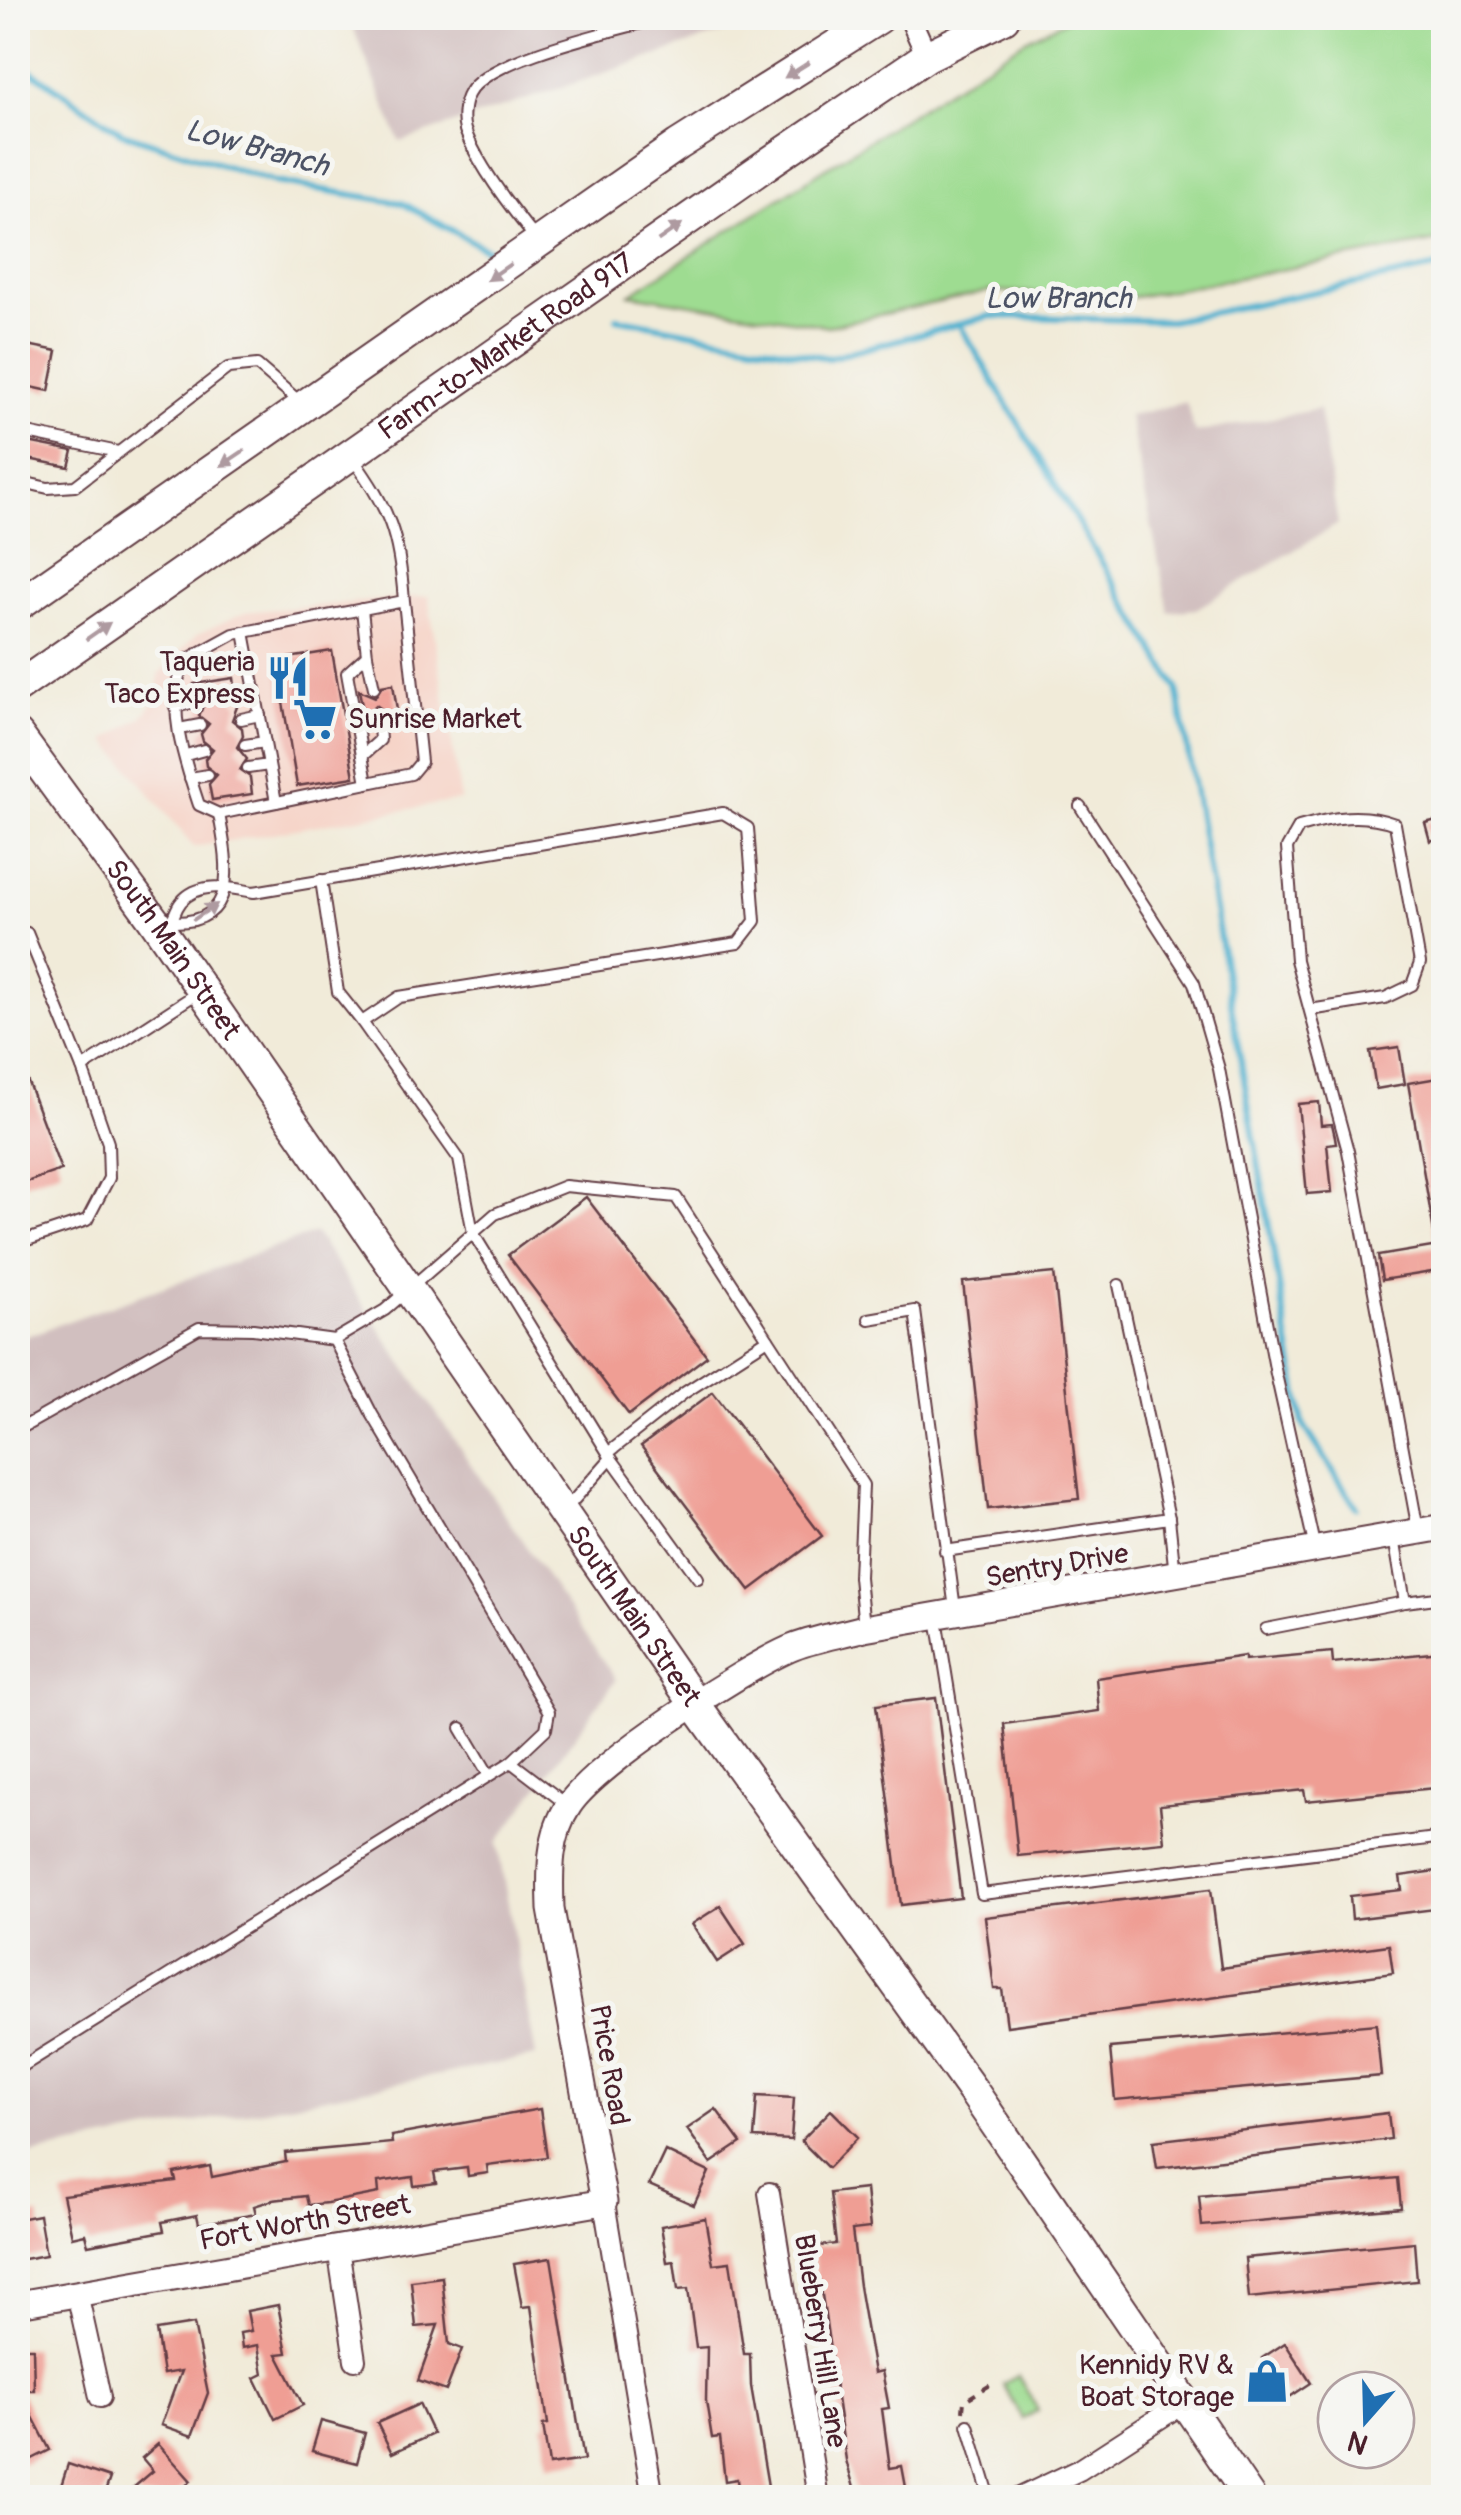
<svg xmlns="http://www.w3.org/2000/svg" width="1461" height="2515" font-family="Pangolin,sans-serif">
  <rect width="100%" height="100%" fill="#f6f6f2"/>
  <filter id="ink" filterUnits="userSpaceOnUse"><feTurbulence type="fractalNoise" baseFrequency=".01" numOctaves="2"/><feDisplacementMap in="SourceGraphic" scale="20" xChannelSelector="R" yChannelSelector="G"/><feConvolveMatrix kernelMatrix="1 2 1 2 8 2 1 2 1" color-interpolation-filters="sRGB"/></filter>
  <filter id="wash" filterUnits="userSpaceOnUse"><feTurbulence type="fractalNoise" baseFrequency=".0048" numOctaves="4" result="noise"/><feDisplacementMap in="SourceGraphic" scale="40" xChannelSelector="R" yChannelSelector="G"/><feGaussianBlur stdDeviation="2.25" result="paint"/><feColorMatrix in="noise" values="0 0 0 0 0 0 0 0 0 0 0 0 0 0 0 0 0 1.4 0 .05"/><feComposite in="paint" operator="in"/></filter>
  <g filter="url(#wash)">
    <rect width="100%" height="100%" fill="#f1ebd9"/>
    <!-- built -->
    <path fill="#f6d1c5" d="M428,596L461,800L194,847L106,740L142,717L158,697L159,674L196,635L245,612Z"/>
    <!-- industrial -->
    <g fill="#d1bfbf">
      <path d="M349,18H724L729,31L400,142Z"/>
      <path d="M1186,402L1195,433L1319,409L1338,524L1196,609L1169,612L1129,416Z"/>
      <path d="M315,1233L616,1680L497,1843L536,2056L18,2157V1339Z"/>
    </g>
    <!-- green -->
    <g fill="#9edc91" stroke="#747e5e" stroke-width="2.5">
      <path d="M1070,18H1443V240L1135,297L991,291L828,326L630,294L1027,39Z"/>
      <path d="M1018,2376L1038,2410L1023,2419L1003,2384Z"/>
    </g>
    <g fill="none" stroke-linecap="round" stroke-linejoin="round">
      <!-- stream -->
      <g stroke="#51b2d0" stroke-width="6">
        <path d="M18,62L122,133L275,182L402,203L495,254"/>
        <path d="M617,318L828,358L990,316L1170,321L1444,266"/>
        <path d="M959,324L1177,688L1303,1424L1356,1507"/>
      </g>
    </g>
    <g id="blocks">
      <!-- building -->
      <g fill="#ef9e94">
        <path d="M18,343L57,351L49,391L18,384Z"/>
        <path d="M18,440L73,451L69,467L18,457Z"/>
        <path d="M332,651L354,777L297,786L276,660Z"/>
        <path d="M234,678L235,686L228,695L238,704L232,720L242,728L243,736L237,747L247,759L240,770L250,777L252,794L212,800L209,784L217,775L206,766L205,759L213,749L203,741L201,734L209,724L199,716L205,701L195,693L194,684Z"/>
        <path d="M393,684L397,710L386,712L376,705L364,716L359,690L375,697L382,686Z"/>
        <path d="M1441,819L1444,837L1430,841L1425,823Z"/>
        <path d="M1399,1047L1405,1084L1376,1089L1370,1051Z"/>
        <path d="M18,1056L61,1170L18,1185Z"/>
        <path d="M1444,1077V1237L1435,1238L1408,1083Z"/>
        <path d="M1319,1102L1321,1125L1332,1124L1335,1137L1336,1143L1327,1144L1332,1192L1307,1194L1298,1104Z"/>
        <path d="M586,1197L707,1356L629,1415L508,1255Z"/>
        <path d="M1444,1245V1270L1382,1280L1378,1256Z"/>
        <path d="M1054,1273L1079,1499L988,1509L963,1282Z"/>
        <path d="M713,1392L822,1536L750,1590L641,1446Z"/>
        <path d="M1444,1648V1787L1306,1801L1304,1790L1160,1805L1164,1842L1018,1856L1004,1724L1099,1711L1096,1678L1245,1656V1660L1332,1652L1333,1663L1431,1653Z"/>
        <path d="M936,1698L961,1898L901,1905L876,1705Z"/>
        <path d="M1444,1870V1908L1352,1919L1350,1896L1402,1890L1400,1876Z"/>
        <path d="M1211,1889L1221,1968L1389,1945L1393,1973L1007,2026L1002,1989H994L985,1917Z"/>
        <path d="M720,1906L745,1944L717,1962L692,1924Z"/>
        <path d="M1376,2024L1381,2076L1115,2100L1110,2048Z"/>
        <path d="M757,2096L794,2098L791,2140L754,2138Z"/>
        <path d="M540,2109L547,2157L487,2165L488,2173L468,2176L467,2168L434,2172L436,2183L414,2186L413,2177L378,2182L379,2193L327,2203L308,2205L306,2196L273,2200L254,2206L256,2214L199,2224L197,2215L162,2222L164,2231L88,2245L85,2234L72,2237L63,2195L176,2181L174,2173L210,2166L212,2177L286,2162L285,2153L392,2143L391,2136Z"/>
        <path d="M716,2109L741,2143L711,2163L687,2129Z"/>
        <path d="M831,2110L858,2137L828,2168L801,2141Z"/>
        <path d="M1388,2113L1391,2139L1157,2168L1153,2141Z"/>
        <path d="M665,2151L709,2172L694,2205L649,2185Z"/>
        <path d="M1398,2178L1401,2208L1202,2226L1199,2196Z"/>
        <path d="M866,2189L870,2228L852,2230L859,2286L874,2373L882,2371L889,2408L882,2409L890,2468L902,2466L908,2498H857L846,2460L820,2281H816L812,2247L836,2244L830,2193Z"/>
        <path d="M39,2215L46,2255L18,2260V2219Z"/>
        <path d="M705,2218L713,2264L730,2262L744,2354H750L751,2386L770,2498H739L737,2479L725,2481L720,2437L712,2438L706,2401L707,2347L696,2348L688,2289L678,2290L674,2261L667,2262L661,2226Z"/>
        <path d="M1414,2242L1417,2281L1249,2298L1245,2258Z"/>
        <path d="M551,2258L584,2460L549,2465L543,2425L548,2424L531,2306L522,2307L514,2264Z"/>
        <path d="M442,2277L449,2344L462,2349L446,2391L418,2381L438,2325L416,2327L411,2281Z"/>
        <path d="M278,2305L287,2353L277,2354L303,2405L275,2419L255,2378L263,2374L258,2345L242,2348L240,2333L251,2331L247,2311Z"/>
        <path d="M194,2324L208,2393L192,2436L161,2425L181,2371L163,2374L156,2330Z"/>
        <path d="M1285,2343L1311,2383L1288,2398L1262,2358Z"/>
        <path d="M18,2348H33L34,2390H19L50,2450L22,2464L18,2456Z"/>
        <path d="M419,2404L433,2434L392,2453L377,2423Z"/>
        <path d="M321,2421L365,2433L357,2463L312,2451Z"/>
        <path d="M158,2444L191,2481L172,2498H141L133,2488L153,2471L142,2458Z"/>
        <path d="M68,2464L110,2478L103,2498H57Z"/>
      </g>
    </g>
  </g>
  <g filter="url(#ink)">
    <use href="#blocks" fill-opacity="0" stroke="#633e45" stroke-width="2.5"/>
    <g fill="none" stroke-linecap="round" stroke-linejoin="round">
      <!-- service casing -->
      <g stroke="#633e45" stroke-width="14">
        <g id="service">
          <path d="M537,240C513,211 478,166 465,130C462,120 463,103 469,93C489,57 619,30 660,18"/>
          <path d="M18,431L118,452"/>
          <path d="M351,456C390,511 399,533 404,601L234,634L183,662C166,708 184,760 199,805L219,814L411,774L421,762L404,601"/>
          <path d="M18,481L48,488L75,486L228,368L257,365L301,403"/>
          <path d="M362,609L367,655L347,673L367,783"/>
          <path d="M244,632L276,802"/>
          <path d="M367,655L374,688"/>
          <path d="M237,695L255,692"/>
          <path d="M175,707L196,702"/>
          <path d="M241,719L260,715"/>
          <path d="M179,729L200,725"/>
          <path d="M245,745L265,742"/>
          <path d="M186,755L204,750"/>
          <path d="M362,756L380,740L378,714"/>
          <path d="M248,768L269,765"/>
          <path d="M190,778L208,775"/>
          <path d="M1080,806L1194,983L1219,1069L1276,1374L1315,1549"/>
          <path d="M321,880L338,992L362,1022"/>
          <path d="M174,922C242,923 227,859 219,814"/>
          <path d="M18,930L27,933L82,1068L199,992"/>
          <path d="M164,930C175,921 173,912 181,902C199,880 230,888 254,892L723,813L748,828L755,921L738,943L399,997L362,1022L459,1159L473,1233L611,1458L565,1510"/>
          <path d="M1310,1010L1385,998L1412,985L1420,963L1395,824C1362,812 1333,817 1299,827L1287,848L1296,960L1348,1151L1418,1530"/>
          <path d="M18,1243L87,1220L109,1178L108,1143L82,1068"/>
          <path d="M1119,1285L1169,1518L1175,1575"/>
          <path d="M869,1319L915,1311L955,1609"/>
          <path d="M18,1430L199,1328L253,1329L334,1340L385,1310L495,1214L565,1186L676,1197L863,1485L859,1577L864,1627"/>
          <path d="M608,1453L684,1393L768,1339"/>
          <path d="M611,1458L698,1578"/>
          <path d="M1394,1538L1405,1602L1444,1597"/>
          <path d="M945,1551L1169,1518"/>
          <path d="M937,1618L982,1894L1444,1837"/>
          <path d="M1266,1629L1405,1602"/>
          <path d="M461,1728L489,1775"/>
          <path d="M511,1762L566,1804"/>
          <path d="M18,2069L511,1762L546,1729L549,1712L372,1414L334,1340"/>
          <path d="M968,2425L990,2498"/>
        </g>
      </g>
      <!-- minor casing -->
      <g stroke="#633e45" stroke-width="24">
        <g id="minor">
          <path d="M910,18L927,56"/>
          <path d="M769,2193L818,2498"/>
          <path d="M604,2202L653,2498"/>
          <path d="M338,2248L355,2360"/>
          <path d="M77,2293L100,2397"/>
          <path d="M1020,2498L1079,2470L1183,2403"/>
        </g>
      </g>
      <!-- tertiary casing -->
      <g stroke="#633e45" stroke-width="29">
        <path id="tertiary" d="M18,2304L604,2202L551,1909C550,1874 548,1836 569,1805C598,1762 740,1671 789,1649C812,1639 840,1635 864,1628L1444,1527"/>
      </g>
      <!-- secondary casing -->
      <g stroke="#633e45" stroke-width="34">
        <g id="secondary">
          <path d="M18,605L678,145L879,18"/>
          <path id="s1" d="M18,687L773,160L927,56L1004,18"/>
          <path id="s2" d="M18,735L153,919L695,1704L975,2094L1250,2498"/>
        </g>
      </g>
      <!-- path -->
      <path stroke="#633e45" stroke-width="4" stroke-dasharray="8 8" stroke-linecap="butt" d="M963,2411L964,2401L992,2384"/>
      <!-- service -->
      <use href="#service" stroke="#fff" stroke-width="10"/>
      <!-- minor -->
      <use href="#minor" stroke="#fff" stroke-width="20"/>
      <!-- tertiary -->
      <use href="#tertiary" stroke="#fff" stroke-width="25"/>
      <!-- secondary -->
      <use href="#secondary" stroke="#fff" stroke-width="30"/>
    </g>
    <!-- one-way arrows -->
    <defs><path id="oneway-solid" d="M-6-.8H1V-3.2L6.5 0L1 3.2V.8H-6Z" transform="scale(2.5)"/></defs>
    <g fill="#ae9aa0">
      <use href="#oneway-solid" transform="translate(797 70) rotate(148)"/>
      <use href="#oneway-solid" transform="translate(670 232) rotate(-35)"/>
      <use href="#oneway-solid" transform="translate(499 272) rotate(145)"/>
      <use href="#oneway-solid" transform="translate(233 458) rotate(146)"/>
      <use href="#oneway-solid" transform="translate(98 631) rotate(-35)"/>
      <use href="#oneway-solid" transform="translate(205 912) rotate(-34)"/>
    </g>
  </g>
  <!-- icons -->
  <defs>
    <g id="restaurant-bare" transform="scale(3.45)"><path d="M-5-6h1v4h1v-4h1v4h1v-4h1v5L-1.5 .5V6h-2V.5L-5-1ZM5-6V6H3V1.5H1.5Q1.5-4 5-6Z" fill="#1f6fb2" stroke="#f6f6f2" stroke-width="2.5" paint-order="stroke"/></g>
    <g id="supermarket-bare" transform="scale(3.45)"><path d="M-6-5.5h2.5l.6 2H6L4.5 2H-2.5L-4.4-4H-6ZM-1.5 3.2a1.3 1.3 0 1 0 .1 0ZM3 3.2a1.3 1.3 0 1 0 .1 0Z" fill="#1f6fb2" stroke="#f6f6f2" stroke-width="2.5" paint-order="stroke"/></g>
    <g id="shop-bare" transform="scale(3.45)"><path d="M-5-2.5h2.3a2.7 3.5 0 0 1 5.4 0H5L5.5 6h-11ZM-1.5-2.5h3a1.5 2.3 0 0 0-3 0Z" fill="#1f6fb2" stroke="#f6f6f2" stroke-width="2.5" paint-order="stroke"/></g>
  </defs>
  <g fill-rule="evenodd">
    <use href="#restaurant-bare" x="288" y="678"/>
    <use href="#supermarket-bare" x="315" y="719"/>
    <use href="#shop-bare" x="1267" y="2381"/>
  </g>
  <g text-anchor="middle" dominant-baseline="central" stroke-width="10" stroke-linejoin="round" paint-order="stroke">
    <!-- street labels -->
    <g font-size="28" fill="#4a1f2b" stroke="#f6f6f2">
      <text stroke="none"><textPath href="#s1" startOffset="595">Farm-to-Market Road 917</textPath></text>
      <text stroke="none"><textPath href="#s2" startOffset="265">South Main Street</textPath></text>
      <text transform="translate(1057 1566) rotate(-10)">Sentry Drive</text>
      <text stroke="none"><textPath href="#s2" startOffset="1075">South Main Street</textPath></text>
      <text transform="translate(609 2065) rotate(80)">Price Road</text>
      <text transform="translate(305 2223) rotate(-10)">Fort Worth Street</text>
      <text transform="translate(820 2341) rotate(81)">Blueberry Hill Lane</text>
    </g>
    <!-- poi labels -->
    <g font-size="28" fill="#4a1f2b" stroke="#f6f6f2" text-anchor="end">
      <text x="255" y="662">Taqueria<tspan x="255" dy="32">Taco Express</tspan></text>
      <text x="348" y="719" text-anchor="start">Sunrise Market</text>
      <text x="1234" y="2365">Kennidy RV &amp;<tspan x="1234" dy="32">Boat Storage</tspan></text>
    </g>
    <!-- water labels -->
    <g font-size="30" font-style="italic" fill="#4c5265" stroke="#f6f6f2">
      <text transform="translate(257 148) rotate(15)">Low Branch</text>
      <text x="1058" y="298">Low Branch</text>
    </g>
  </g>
  <!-- margin -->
  <rect width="1461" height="2515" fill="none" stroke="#f6f6f2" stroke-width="60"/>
  <!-- north arrow -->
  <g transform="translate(1366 2420) rotate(200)"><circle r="48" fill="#f6f6f2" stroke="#b1a0a2" stroke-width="2.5"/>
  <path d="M0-8L18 38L0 25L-18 38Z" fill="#1f6fb2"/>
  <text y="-15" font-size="28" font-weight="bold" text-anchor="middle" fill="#4a1f2b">N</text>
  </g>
</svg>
